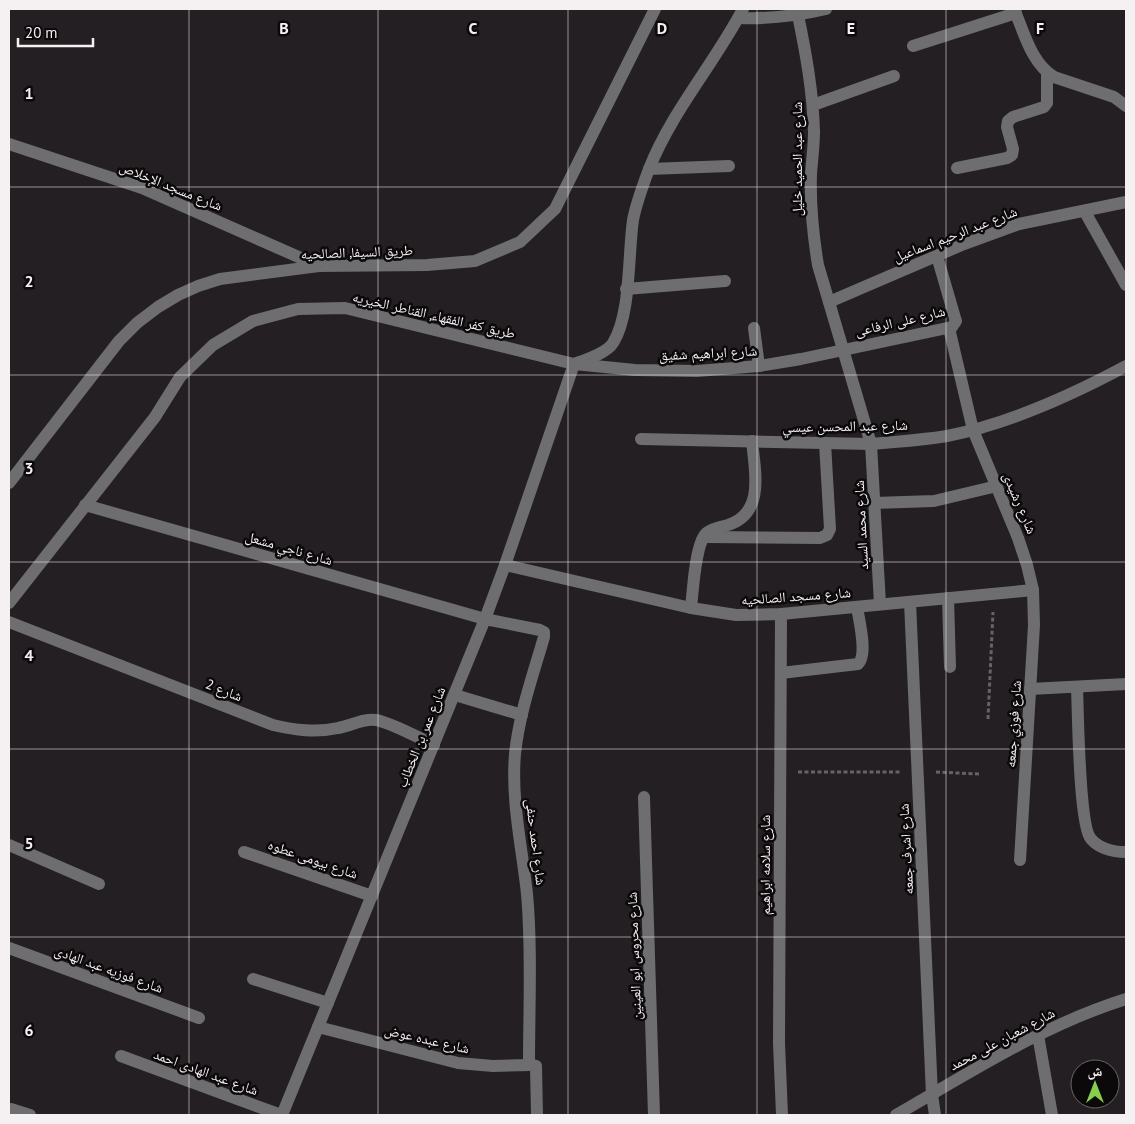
<svg xmlns="http://www.w3.org/2000/svg" width="1135" height="1124" font-family="'PT Sans','Noto Naskh Arabic',sans-serif">
  <rect width="100%" height="100%" fill="#241f22"/>
  <g fill="none" stroke-linecap="round" stroke-linejoin="round">
    <!-- path -->
    <g stroke="#676265" stroke-width="3" stroke-dasharray="4 2.5" stroke-linecap="butt">
      <path d="M988,719L993,612"/>
      <path d="M798,772H900"/>
      <path d="M936,772L979,774"/>
    </g>
    <!-- minor -->
    <g stroke="#6e6d6f" stroke-width="12">
      <path d="M1014,9C1024,32 1031,63 1054,77L1114,97L1126,106"/>
      <path d="M798,15C806,54 813,92 814,132C814,146 812,160 811,174C810,204 813,235 818,265L871,444L880,604"/>
      <path d="M739,18C768,19 797,16 826,9"/>
      <path d="M913,46L1016,13"/>
      <path d="M813,105L894,76"/>
      <path d="M9,144L142,188L319,266"/>
      <path d="M957,168L1007,158L1012,155L1013,149L1007,127L1008,121L1013,117L1044,107L1047,103V73"/>
      <path d="M649,169L729,166"/>
      <path d="M1085,212L1126,285"/>
      <path d="M626,289L725,281"/>
      <path d="M829,302L964,244L1019,224L1126,202"/>
      <path d="M754,328L759,366"/>
      <path d="M949,328L973,430L1018,538L1027,565L1033,590L1034,625L1020,860"/>
      <path d="M641,439L871,444C896,442 922,440 947,436C1008,424 1072,395 1126,366"/>
      <path d="M9,483L119,341L137,323L158,307L178,295L198,286L220,279L319,266L427,265L475,261L520,242L555,209L655,9"/>
      <path d="M874,503L934,501L997,486"/>
      <path d="M85,505L485,619L540,630L544,632V637C533,675 519,714 515,754C511,801 522,847 527,894C532,948 529,1009 529,1064L536,1066L537,1115"/>
      <path d="M704,537L820,538L827,535L830,529L825,443"/>
      <path d="M505,565L691,608L736,615L781,614L1033,590"/>
      <path d="M948,598L950,667"/>
      <path d="M910,602L932,1095L935,1115"/>
      <path d="M9,603L155,417L180,377L213,345L253,321L298,309L345,308L574,364C585,360 607,353 613,343C631,315 628,254 633,220C636,204 643,185 649,169C672,111 714,64 743,9"/>
      <path d="M691,608C693,590 695,550 704,536C708,529 720,527 728,525C765,513 755,472 752,441"/>
      <path d="M781,614L779,1043L782,1115"/>
      <path d="M9,622L273,725C295,730 316,733 338,728C350,726 364,718 376,720C392,723 419,738 434,745"/>
      <path d="M781,673L858,664C868,655 859,620 857,607"/>
      <path d="M1077,687C1078,711 1079,826 1091,839C1100,849 1114,852 1126,852"/>
      <path d="M1030,689L1126,684"/>
      <path d="M455,695L522,715"/>
      <path d="M644,797L654,1115"/>
      <path d="M9,845L99,884"/>
      <path d="M244,852L372,896"/>
      <path d="M9,948L199,1018"/>
      <path d="M253,979L328,1003"/>
      <path d="M318,1027L458,1063L493,1066L530,1065"/>
      <path d="M1038,1035L1052,1115"/>
      <path d="M121,1056L281,1115"/>
      <path d="M11,1109L30,1115"/>
      <path d="M282,1115L485,619L505,565L574,364L635,370L697,371L759,366L801,359L952,327L956,321L955,318L937,256"/>
      <path d="M896,1115C971,1072 1043,1025 1126,999"/>
    </g>
  </g>
  <!-- grid -->
  <path fill="none" stroke="#f5f1f3" stroke-width="1" stroke-opacity="0.55" d="M189,9V1115M378,9V1115M568,9V1115M757,9V1115M946,9V1115M9,187H1126M9,375H1126M9,562H1126M9,749H1126M9,937H1126"/>
  <g text-anchor="middle" dominant-baseline="central" stroke-width="5" stroke-linejoin="round" paint-order="stroke">
    <!-- street labels -->
    <g font-size="14" fill="#f5f1f3" stroke="#0c090b">
      <text transform="translate(797 159) rotate(-90)">شارع عبد الحميد خليل</text>
      <text transform="translate(171 186) rotate(22)">شارع مسجد الإخلاص</text>
      <text transform="translate(955 234) rotate(-21)">شارع عبد الرحيم اسماعيل</text>
      <text transform="translate(357 252) rotate(-2)">طريق السيفا, الصالحيه</text>
      <text transform="translate(434 315) rotate(13)">طريق كفر الفقهاء, القناطر الخيريه</text>
      <text transform="translate(900 321) rotate(-13)">شارع على الرفاعى</text>
      <text transform="translate(708 353) rotate(-3)">شارع ابراهيم شفيق</text>
      <text transform="translate(845 426) rotate(-1)">شارع عبد المحسن عيسي</text>
      <text transform="translate(1020 503) rotate(67)">شارع رشيدى</text>
      <text transform="translate(861 525) rotate(-93)">شارع محمد السيد</text>
      <text transform="translate(289 548) rotate(16)">شارع ناجي مشعل</text>
      <text transform="translate(796 596) rotate(-4)">شارع مسجد الصالحيه</text>
      <text transform="translate(224 690) rotate(21)">شارع 2</text>
      <text transform="translate(1013 724) rotate(-86)">شارع فوزي جمعه</text>
      <text transform="translate(421 737) rotate(-68)">شارع عمر بن الخطاب</text>
      <text transform="translate(536 842) rotate(83)">شارع احمد حنفى</text>
      <text transform="translate(906 849) rotate(-93)">شارع اشرف جمعه</text>
      <text transform="translate(313 859) rotate(19)">شارع بيومى عطوه</text>
      <text transform="translate(765 865) rotate(-90)">شارع سلامه ابراهيم</text>
      <text transform="translate(634 956) rotate(-92)">شارع محروس ابو العينين</text>
      <text transform="translate(109 969) rotate(20)">شارع فوزيه عبد الهادى</text>
      <text transform="translate(427 1039) rotate(13)">شارع عبده عوض</text>
      <text transform="translate(1002 1039) rotate(-28)">شارع شعبان على محمد</text>
      <text transform="translate(206 1072) rotate(20)">شارع عبد الهادى احمد</text>
    </g>
  </g>
  <g font-size="16" text-anchor="middle" font-weight="bold" fill="#f5f1f3" stroke="#0c090b" stroke-width="5" stroke-linejoin="round" paint-order="stroke">
    <text x="284" y="34">B</text>
    <text x="473" y="34">C</text>
    <text x="662" y="34">D</text>
    <text x="851" y="34">E</text>
    <text x="1040" y="34">F</text>
    <text x="29" y="99">1</text>
    <text x="29" y="287">2</text>
    <text x="29" y="474">3</text>
    <text x="29" y="661">4</text>
    <text x="29" y="849">5</text>
    <text x="29" y="1036">6</text>
  </g>
  <!-- border -->
  <rect width="1135" height="1124" fill="none" stroke="#f5f1f3" stroke-width="20"/>
  <!-- north arrow -->
  <g transform="translate(1095 1084)"><circle r="24" fill="#0c090b" stroke="#696668"/>
  <path d="M0-4L9 19L0 12L-9 19Z" fill="#87cf4a"/>
  <text y="-8" font-size="14" font-weight="bold" text-anchor="middle" fill="#f5f1f3">ش</text>
  </g>
  <!-- scale -->
  <path d="M18 38v8h75v-8" fill="none" stroke="#f5f1f3" stroke-width="2.5"/>
  <text x="25" y="38" font-size="15" fill="#f5f1f3" stroke="#0c090b" stroke-width="4" paint-order="stroke">20 m</text>
</svg>
